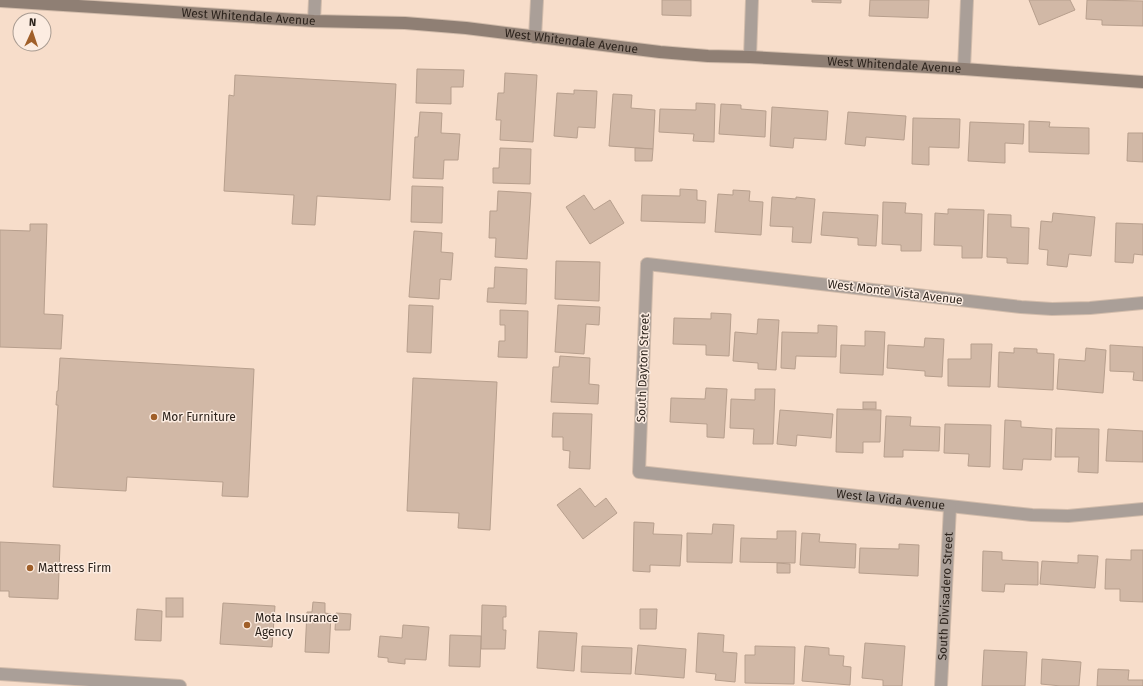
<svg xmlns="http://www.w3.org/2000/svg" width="1143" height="686" font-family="'Fira Sans',sans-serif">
  <rect width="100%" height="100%" fill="#f7ddca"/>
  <!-- building -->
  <g fill="#d1b8a6" stroke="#b79f8d">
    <path d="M662,0H691V16L662,15Z"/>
    <path d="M812,0H841V3L812,2Z"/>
    <path d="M870,0H929L928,18L869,16Z"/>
    <path d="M1029,0H1070L1075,10L1039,25Z"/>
    <path d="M1087,0L1143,1V26L1102,25V20L1086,19Z"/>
    <path d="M417,69L464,70L463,87H451V104L416,103Z"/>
    <path d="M505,73L537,75L533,142L500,140L501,120H496L498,93H504Z"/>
    <path d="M235,75L396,84L390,200L317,196L315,225L292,224L294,195L224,191L229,95L234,96Z"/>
    <path d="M574,90L597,91L595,128L578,127L577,138L554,136L557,93L574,94Z"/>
    <path d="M613,94L632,95L631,108L655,110L653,149L609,146Z"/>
    <path d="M696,103L715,104L714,142L693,141L694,134L659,132L660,109L696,110Z"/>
    <path d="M721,104L741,105V109L766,111L765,137L719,134Z"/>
    <path d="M772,107L828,111L826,140L794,138L793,148L770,146Z"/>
    <path d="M420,112L442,113L441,133L460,134L458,160H444L443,179L413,178L415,137H418Z"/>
    <path d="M848,112L906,116L904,140L866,137L865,146L845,144Z"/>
    <path d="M913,118L960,119L959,148L929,147V165L912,164Z"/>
    <path d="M1029,121L1050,122L1049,127L1089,128V154L1029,152Z"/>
    <path d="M970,122L1024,124L1023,144L1005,143V163L968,161Z"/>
    <path d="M1128,133H1143V162L1127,161Z"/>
    <path d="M500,148L531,149L530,184L493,183V168H499Z"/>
    <path d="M635,148L653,149L652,161H635Z"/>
    <path d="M412,186L443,187L442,223L411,222Z"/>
    <path d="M680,189L697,190V200L706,201L705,223L641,221L642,195L680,196Z"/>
    <path d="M733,190L750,191L749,201L763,202L761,235L715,232L718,194L733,195Z"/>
    <path d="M498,191L531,193L527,259L495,257L496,238H489L490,211H497Z"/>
    <path d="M584,195L594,210L610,200L624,223L590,244L566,207Z"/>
    <path d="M772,197L796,199V197L815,199L811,243L792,242L793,227L770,226Z"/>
    <path d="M883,202L906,203L905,213L922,214L921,251H901V245L882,244Z"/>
    <path d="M948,209L984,210L982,258H962V246L934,245L935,213L948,214Z"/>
    <path d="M823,212L878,215L876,246L858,245V238L821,235Z"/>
    <path d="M1053,213L1095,217L1091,256L1069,254L1067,267L1047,265L1048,250L1039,249L1041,221L1052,222Z"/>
    <path d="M988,214L1011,215V227L1029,228L1028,264L1007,263V258L987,257Z"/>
    <path d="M1116,223L1143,224V255L1134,254L1133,263L1115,262Z"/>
    <path d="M30,224H47L44,314L63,315L61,349L0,347V230L30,231Z"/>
    <path d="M414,231L442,233L441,252L453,253L451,280L440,279L439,299L409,297Z"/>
    <path d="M556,261L600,262L599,301L555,299Z"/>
    <path d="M495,267L527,269L526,304L487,302L488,288H494Z"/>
    <path d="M409,305L433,306L431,353L407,352Z"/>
    <path d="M558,305L600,307L599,325L586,324L584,354L555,352Z"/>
    <path d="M500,310L528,311L527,358L498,357L499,341H505V325H500Z"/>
    <path d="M711,313L731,314L729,356L706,355V345L673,344L674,318L711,319Z"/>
    <path d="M758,319L779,320L776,370L758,369V363L733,361L735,332L757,334Z"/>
    <path d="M818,325L837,326L836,357L796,356L795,369L781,368L782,332L818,333Z"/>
    <path d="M865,331L885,332L883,375L840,373L841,345L865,346Z"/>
    <path d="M925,338L944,339L942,377L925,376V371L887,368L888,345L924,347Z"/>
    <path d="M971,344H992L990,387L948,386V359H971Z"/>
    <path d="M1110,345L1143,347V381L1133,380L1134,372L1110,371Z"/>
    <path d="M1014,348L1037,349V353L1054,354L1053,390L998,387L999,352L1014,353Z"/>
    <path d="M1086,348L1106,350L1103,393L1057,389L1059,359L1085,361Z"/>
    <path d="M560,356L590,358L589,384L599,385L598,404L551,402L553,367H559Z"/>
    <path d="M60,358L254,369L248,497L222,496L223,482L127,477L126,491L53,487L58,405H56L57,391H58Z"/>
    <path d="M413,378L497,382L490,530L458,528L459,513L407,511Z"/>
    <path d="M706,388L727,389L724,438L707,437V424L670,422L671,398L705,399Z"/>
    <path d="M755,389H775L773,444H753L754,429L730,428L731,399L755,400Z"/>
    <rect x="863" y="402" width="13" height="7"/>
    <path d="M837,409L881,410L880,442H863V453L836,452Z"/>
    <path d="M780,410L833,414L831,438L797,435L796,446L777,444Z"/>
    <path d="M553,413L592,414L590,469L569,468L570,451L563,450V437H552Z"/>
    <path d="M886,416L911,417L910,426L940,427L939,451L903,450V457H884Z"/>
    <path d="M1005,420L1021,421V427L1052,429L1051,460L1023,459L1022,470L1003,469Z"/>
    <path d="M945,424L991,425L990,467L968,466L969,454L944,453Z"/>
    <path d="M1056,428L1099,429L1098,473L1078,472L1079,457H1055Z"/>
    <path d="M1108,429L1143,431V462L1106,461Z"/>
    <path d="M580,488L595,507L606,498L617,513L583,539L557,505Z"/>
    <path d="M634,522L654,523L653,534L682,535L680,566L650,565V572L633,571Z"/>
    <path d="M713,524L734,525L732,563L687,562V533L712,534Z"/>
    <path d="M777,531H796L795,563L740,562L741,538L777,539Z"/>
    <path d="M802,533L820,534L819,542L856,544L855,568L800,565Z"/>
    <path d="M0,542L60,545L58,599L9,597V591H0Z"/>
    <path d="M899,544L919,545L918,576L859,573L860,548L899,549Z"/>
    <path d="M1131,550H1143V602L1120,601V589H1105L1106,559L1131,560Z"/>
    <path d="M983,551L1002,552V560L1038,562V585L1005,584L1004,592L982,591Z"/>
    <path d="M1078,555L1098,556L1095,588L1040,584L1042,561L1078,563Z"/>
    <path d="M777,563L790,564V573H777Z"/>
    <rect x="166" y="598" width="17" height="19"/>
    <path d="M313,602L325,603V613L331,614L329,653L305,652L307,612H312Z"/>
    <path d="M223,603L275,606L272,647L220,644Z"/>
    <path d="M482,605L506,606V617H503V630H506L505,649H481Z"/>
    <path d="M137,609L162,611L161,641L135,640Z"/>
    <path d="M640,609H657L656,629H640Z"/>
    <path d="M336,613L351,614L350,630H335Z"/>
    <path d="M403,625L429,627L426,660L405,659V664L388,662V658L378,657L380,636L402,638Z"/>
    <path d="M539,631L577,633L574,671L537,668Z"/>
    <path d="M698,633L724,635L723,652L737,653L735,682L715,680L716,674L696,672Z"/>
    <path d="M450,635L481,636L480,667L449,666Z"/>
    <path d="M865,643L905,646L902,686H883V680L862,678Z"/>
    <path d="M638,645L686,649L684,678L635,674Z"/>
    <path d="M582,646L632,648L631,674L581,672Z"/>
    <path d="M755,646L795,647L794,684L745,683V655H755Z"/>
    <path d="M805,646L829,648V655L844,656L843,666L851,667L850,685L802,681Z"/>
    <path d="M984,650L1027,652L1025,686H982Z"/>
    <path d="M1042,659L1081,662L1079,686H1061L1041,684Z"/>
    <path d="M1098,669L1129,670L1128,680H1143V686H1097Z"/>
  </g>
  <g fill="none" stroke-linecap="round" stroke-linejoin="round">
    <!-- street casing -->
    <g stroke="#d2bcab" stroke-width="14">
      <g id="street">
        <path d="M314,21L315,0"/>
        <path d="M535,37L537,0"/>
        <path d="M750,57L752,0"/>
        <path d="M964,69L967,0"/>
        <path id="s1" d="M1143,303L1090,308L1052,309L1021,307L647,264L639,472L1032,515L1068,516L1143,509"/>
        <path d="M0,674L180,686"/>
        <path id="s2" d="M941,686L950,507"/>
      </g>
    </g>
    <!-- secondary casing -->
    <g stroke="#d2bcab" stroke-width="14">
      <g id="secondary">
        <path id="s3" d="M0,1L314,21L405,23L466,28L660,52L708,56L750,57L964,69L1143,82"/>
      </g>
    </g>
    <!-- street -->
    <use href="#street" stroke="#aa9f98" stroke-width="12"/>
    <!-- secondary -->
    <use href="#secondary" stroke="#8f7f74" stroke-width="12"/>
  </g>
  <!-- markers -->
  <g fill="#a05f29" stroke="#fcece1" stroke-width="1.5">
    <circle cx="154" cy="417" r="4"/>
    <circle cx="30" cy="568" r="4"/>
    <circle cx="247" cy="625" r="4"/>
  </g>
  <g text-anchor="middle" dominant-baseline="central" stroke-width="3" stroke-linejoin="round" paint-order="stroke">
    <!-- street labels -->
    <g font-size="12" fill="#2c231c" stroke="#fcece1">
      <text stroke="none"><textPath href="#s3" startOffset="249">West Whitendale Avenue</textPath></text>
      <text stroke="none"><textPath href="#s3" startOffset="573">West Whitendale Avenue</textPath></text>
      <text stroke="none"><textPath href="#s3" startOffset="897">West Whitendale Avenue</textPath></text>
      <text transform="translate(895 292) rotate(7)">West Monte Vista Avenue</text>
      <text transform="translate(643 368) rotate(-88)">South Dayton Street</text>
      <text stroke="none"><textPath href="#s1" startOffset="960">West la Vida Avenue</textPath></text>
      <text stroke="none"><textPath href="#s2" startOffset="90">South Divisadero Street</textPath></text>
    </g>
    <!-- poi labels -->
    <g font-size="12" fill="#2c231c" stroke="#fcece1" text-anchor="start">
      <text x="162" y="417">Mor Furniture</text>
      <text x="38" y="568">Mattress Firm</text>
      <text x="255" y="618">Mota Insurance<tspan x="255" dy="14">Agency</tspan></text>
    </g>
  </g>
  <!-- north arrow -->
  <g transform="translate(32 32) rotate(3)"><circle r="19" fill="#fcece1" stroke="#a99c92"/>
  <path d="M0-3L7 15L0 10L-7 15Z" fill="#a05f29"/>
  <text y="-6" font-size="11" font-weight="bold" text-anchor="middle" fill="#2c231c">N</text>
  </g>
</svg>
